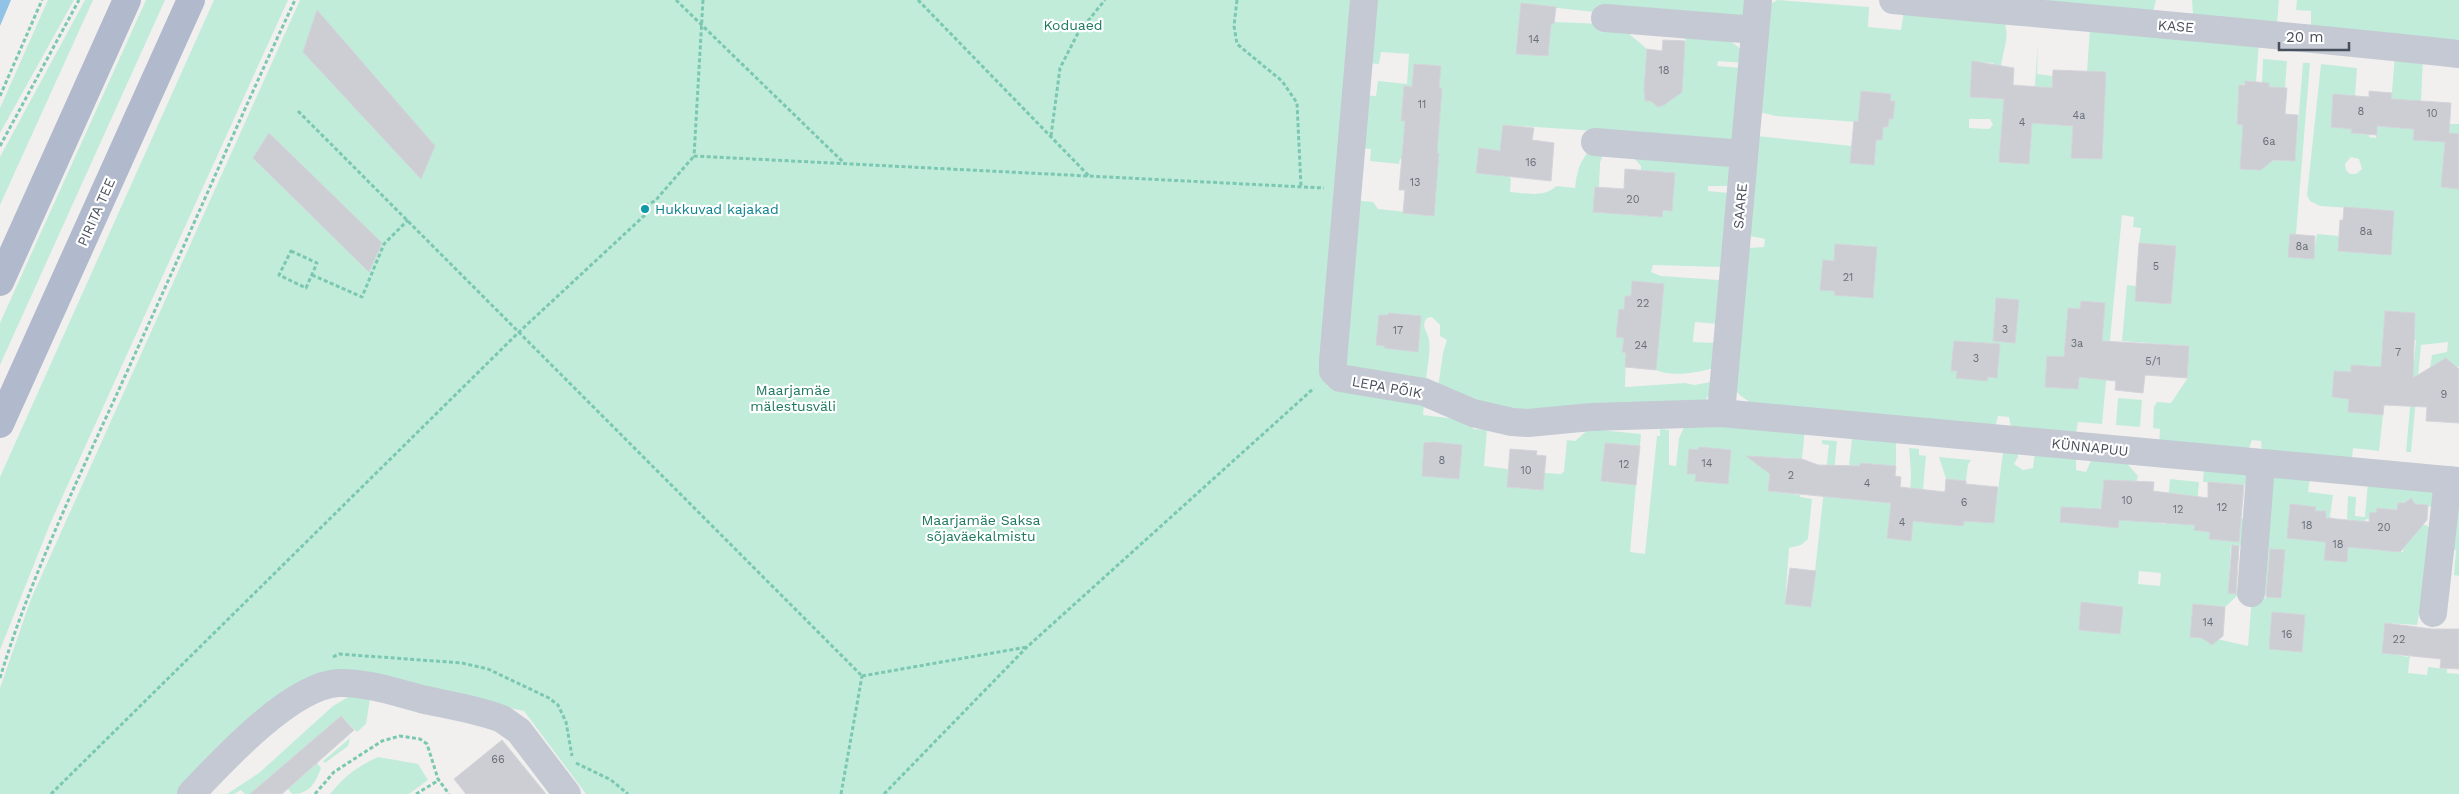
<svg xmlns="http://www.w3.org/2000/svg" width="2459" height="794" font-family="'Work Sans',sans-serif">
  <rect width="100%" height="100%" fill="#f2f0ef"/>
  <!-- green -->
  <g fill="#c1ecda" fill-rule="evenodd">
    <path d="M48,0H74L0,133V108Z"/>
    <path d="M85,0H93L0,205V157Z"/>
    <path d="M146,0H165L0,365V323Z"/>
    <path d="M214,0H288L50,524L0,650V477Z"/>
    <path d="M300,0H1364L1333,371L1327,386L1424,405L1423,415L1473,421V429L1487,430L1484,466L1508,469L1507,487L1543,490L1544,473L1561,474L1564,471L1567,440L1575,441L1589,429L1641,434L1640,446L1605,443L1601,481L1636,485L1630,552L1645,554L1657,436H1660V429L1669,430V465L1676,466L1679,438L1686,423L1805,428L1802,459L1781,457L1763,466L1765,471L1770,472L1768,491L1800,495V497L1812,499L1808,539L1801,545L1789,548L1785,604L1811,607L1829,445L1822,444V440L1837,441L1832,496L1858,490V500L1892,503L1887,538L1908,540L1911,473L1909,448L1919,449V455L1926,456L1921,511L1964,516L1980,522L1994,523L2003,452L2018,454V457L2014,464L2023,470L2033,468L2035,451L2076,456V470L2086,472L2092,458L2124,460L2138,476L2135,487L2104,480L2100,514L2096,526L2118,528L2119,517L2166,524L2170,479L2199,482L2195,530L2210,532L2209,539L2232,518L2245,519L2239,594L2225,607L2193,604L2206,640L2211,643L2217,639L2248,646L2252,596L2267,598L2259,584L2267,476L2310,477L2308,492L2333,495L2330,517L2333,518L2331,537L2347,562L2351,520L2347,519L2348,496L2356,497L2355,516L2365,517L2368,482L2435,487L2436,505L2428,507V505L2415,504L2411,498L2405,503H2398L2397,510L2377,508L2376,513L2370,512L2369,519H2366L2363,524L2367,549L2403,552L2405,523L2426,525L2432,530L2426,598L2419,614L2417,625L2385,623L2382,652L2408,657L2410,654L2408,673L2427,675L2428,667L2447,669V673L2459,674V794H586L524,711L344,674L178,794H0V688L31,599ZM2231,545L2243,546L2239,594L2228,592ZM2139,571L2161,573L2160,586L2138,584Z"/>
    <path d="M1371,0H1749L1744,19L1603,13L1521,4L1516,54L1548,56L1551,24H1554L1555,22L1602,24L1622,28L1647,49L1645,101H1652L1660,106L1670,100L1671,93H1681L1686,35C1704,37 1732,34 1742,52V63L1718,61L1717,66L1742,68L1734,140L1503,125L1501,145L1511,146L1508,177L1511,178L1510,192C1525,193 1545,198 1556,186L1575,188C1577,172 1579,161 1591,149L1605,150L1600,163L1599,187H1595L1593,212L1662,217L1663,210H1672L1675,173L1641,170V166L1632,156L1732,160L1729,186H1708V191L1728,193L1722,267L1653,265L1651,272L1661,276L1719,280L1718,324L1695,322L1693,339V342L1717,343L1713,368C1697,373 1672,377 1656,370L1631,296H1625L1624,310H1619L1616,337L1624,338L1622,352L1626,353L1625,387L1685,383L1694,385L1711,382L1713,391L1704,401L1519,415L1438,387L1443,353L1447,340L1440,336V325L1432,317L1427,318C1420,327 1428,331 1429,340C1431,354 1426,370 1426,385L1341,365L1353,200L1373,202L1378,209L1434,215L1436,190L1432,162L1400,159L1399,164L1370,161L1371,149L1358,148L1363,95L1376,96L1378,81L1407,84L1409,54L1381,52L1379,64L1366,63ZM1414,64L1440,66L1439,88L1442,89L1439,122L1427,121L1426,135L1404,133L1405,121L1401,120L1404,86L1412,87Z"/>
    <path d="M1777,0L1869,7L1868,27L1901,30L1904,10L2003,19C2011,34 2003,50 2001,66H1993V63L1972,62L1970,97L2011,100L2029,164L2038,43L2037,74L2052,76L2051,106L2073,126L2071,158L2102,159L2106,73L2087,72L2090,28L2259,42L2256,82L2239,85L2237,123L2243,125L2267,160L2295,161L2303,63H2310L2296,234H2290L2313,259L2317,234L2339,236L2338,247L2348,248L2394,211L2320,206L2310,201L2307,195L2321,64L2357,68L2355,96L2333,94L2331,127L2352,129V133L2369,135V137L2376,138L2377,126L2389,127L2395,55L2423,58L2421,101H2415L2413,140L2449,135L2450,124H2459V367H2454L2448,360L2430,368L2432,355L2447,352L2448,342L2421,345L2411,452H2406L2416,340L2413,339L2415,314L2385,311L2381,367L2352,365L2351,372L2334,371L2332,397L2349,399L2348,412L2383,415L2379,451L2353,448L2352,460L2262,453L2261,441L2252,440L2248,451L2159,445L2160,429L2153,428L2154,407L2157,402L2171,403L2187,379L2189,346L2122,341L2127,285L2136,286L2135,301L2171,304L2176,246L2139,243L2141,228L2133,227L2134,217L2122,215L2102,424L2078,422L2076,433L2011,427L2009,417L1998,416L1996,424L1993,428L1754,405L1741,396L1736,391L1748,248L1764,247L1765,239L1750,236L1757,136L1852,146L1874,164L1876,140L1883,127H1888L1889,119H1893L1895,102L1890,101L1891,94L1862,91L1858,122L1776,116L1759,112L1769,5ZM1969,119H1990L1993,125L1989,129L1969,128ZM2351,157L2359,159L2362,169L2356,174H2350L2346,170L2345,164Z"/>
    <path d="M2048,0H2156L2153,12L2047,5Z"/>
    <path d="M2192,0H2279L2277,24L2193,15Z"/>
    <path d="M2297,0H2459V44L2311,28V11L2296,10Z"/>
    <path d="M2263,59L2287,61L2285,88L2269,87L2262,83Z"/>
    <path d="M2118,398L2142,400L2140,427L2116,425Z"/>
    <path d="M1852,439L1896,442V466L1861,463L1860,466L1849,465Z"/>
    <path d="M1939,457L1971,460L1968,465L1966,481L1946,479Z"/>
    <path d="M2204,468L2247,472L2250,485L2203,482Z"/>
    <path d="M2459,489V576L2454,575L2456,550L2448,549Z"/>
    <path d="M350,696L370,699L366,724L357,732L341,716L250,794H245L241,790L234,794H227L259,773L333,706Z"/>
    <path d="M350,738L348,746L325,763L323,761Z"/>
    <path d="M378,757L418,764L428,780L409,794H330C345,776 356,767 378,757Z"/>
    <path d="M317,763L321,768C315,783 310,794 292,794L288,789Z"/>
  </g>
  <!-- water -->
  <path fill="#91c3e6" d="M0,0H11L0,26Z"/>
  <!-- building -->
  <g fill="#cdced4" stroke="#d4d4da">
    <path d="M1521,3L1556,7L1554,24H1551L1548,56L1516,54Z"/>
    <path d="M317,10L435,146L421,179L303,52Z"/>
    <path d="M1663,40L1685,41L1682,92L1664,105L1658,107L1651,101H1645L1644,89L1647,49L1662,51Z"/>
    <path d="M1972,61L2014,68L2013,85L2052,88L2053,70L2106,72L2102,159L2071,158L2073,126L2032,123L2029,164L1999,162L2004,99L1970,97Z"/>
    <path d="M1414,64L1441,66L1439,88H1442L1437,153H1439L1434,216L1403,213L1405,190H1399L1405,121H1401L1404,86L1412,87Z"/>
    <path d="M2245,81L2269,83V87L2287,88L2285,114L2298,115L2295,161L2273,160L2261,170L2240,169L2243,125L2237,124L2239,85H2245Z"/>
    <path d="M1861,91L1891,94L1890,101H1895L1893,119H1889L1888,127H1883L1882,140H1876L1874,165L1850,163L1854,121L1858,122Z"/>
    <path d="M2369,91L2392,93L2391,99L2451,103L2449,133L2459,134V189L2441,187L2445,142L2413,140L2414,129L2377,126V135L2351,133L2352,129L2331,127L2333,94L2369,97Z"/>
    <path d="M1503,125L1534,128L1532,140L1554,143L1551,181L1476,173L1479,148L1500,151Z"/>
    <path d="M269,133L382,243L369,272L253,158Z"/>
    <path d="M1625,169L1675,173L1672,211L1663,210L1662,217L1593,212L1595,187L1624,189Z"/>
    <path d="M2344,207L2394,211L2391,255L2338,251L2340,220H2343Z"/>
    <path d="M2290,234L2315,236L2314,259L2288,257Z"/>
    <path d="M2139,243L2176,246L2171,304L2135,301Z"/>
    <path d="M1835,244L1877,247L1873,298L1834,295L1835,291L1820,290L1823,260L1834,261Z"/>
    <path d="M1632,281L1664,284L1656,370L1625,367L1626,353L1622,352L1624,338L1616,337L1619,309L1624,310L1625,296H1631Z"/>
    <path d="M1996,298L2019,300L2015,343L1993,341Z"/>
    <path d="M2081,301L2105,303L2102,341L2189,346L2187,378L2145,375L2143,393L2115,390L2116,381L2079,377L2078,389L2045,387L2047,356L2064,357L2068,308L2080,309Z"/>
    <path d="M2385,311L2415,313L2413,378L2446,358L2459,369V423L2426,421L2427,407L2384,405L2383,415L2348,412L2349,399L2332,397L2334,371L2351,372V365L2381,367Z"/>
    <path d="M1388,313L1421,316L1418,352L1384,348L1385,346L1376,345L1379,315H1388Z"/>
    <path d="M1954,341L2000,344L1997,378L1988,377L1987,381L1956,378L1957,371H1951Z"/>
    <path d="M1433,442L1462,445L1459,479L1422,476L1424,443Z"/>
    <path d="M1605,443L1640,446L1636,485L1601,481Z"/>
    <path d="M1699,447L1731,450L1728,484L1695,481L1696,474H1687L1689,449L1698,450Z"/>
    <path d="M1510,449L1537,451L1536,455L1546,456L1543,490L1507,487Z"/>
    <path d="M1746,456L1802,459L1818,465L1860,466V463L1896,466L1895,476L1901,477L1900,487L1945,492L1946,479L1966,481V484L1998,487L1994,523L1964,521L1963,526L1913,521L1911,541L1887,538L1891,503L1768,491L1770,474Z"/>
    <path d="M2104,480L2154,482L2153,491L2208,498V482L2244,485L2239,542L2209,539L2210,532L2194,530L2195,525L2119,520L2118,528L2060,522L2061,507L2101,509Z"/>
    <path d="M2411,498L2415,504L2428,505L2427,520L2400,552L2348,547L2347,562L2324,560L2326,542L2287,538L2290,504L2316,507L2315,511H2326V518L2369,522L2370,512L2376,513L2377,508L2397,510L2398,503H2405Z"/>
    <path d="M2232,545L2239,546L2236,594L2228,593Z"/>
    <path d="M2270,549L2285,550L2281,598L2266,597Z"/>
    <path d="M1790,568L1816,571L1811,607L1785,604Z"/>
    <path d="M2081,602L2123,607L2120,634L2079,630Z"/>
    <path d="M2193,604L2225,607L2223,636L2212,645L2202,638L2190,637Z"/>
    <path d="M2272,612L2305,615L2302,652L2269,649Z"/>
    <path d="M2385,623L2432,629H2459V669L2440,668L2441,659L2382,653Z"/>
    <path d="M341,716L354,730L282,794H250Z"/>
    <path d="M502,740L546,794H466L454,779Z"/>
  </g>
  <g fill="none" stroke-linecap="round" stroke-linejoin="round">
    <!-- path -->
    <g stroke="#7bc8b2" stroke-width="3" stroke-dasharray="4 2.5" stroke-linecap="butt">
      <path d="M676,0L843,162"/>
      <path d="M703,0L694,156L1324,188"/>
      <path d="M918,0L1089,176"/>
      <path d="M1237,0L1234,26L1237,44L1282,81L1297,103L1301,187"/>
      <path d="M0,96L42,0"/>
      <path d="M298,111L862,676"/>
      <path d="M1051,136L1060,68L1078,33L1105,0"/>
      <path d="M0,146L79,0"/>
      <path d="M291,251L317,263L306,288L279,275Z"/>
      <path d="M312,275L362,297L384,244L408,220"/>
      <path d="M333,657L339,654L462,663L488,669L549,698L558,705L566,722L572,756"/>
      <path d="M862,676L1027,647"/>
      <path d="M0,678C34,566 87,461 135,354C189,236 240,117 295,0"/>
      <path d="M576,763L611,780L628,794"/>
      <path d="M51,794L519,332L645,215L646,205L655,201L694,156"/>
      <path d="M315,794L334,772L382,741L400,736L420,739L427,744L438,779L449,794"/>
      <path d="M416,794L439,780"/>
      <path d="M841,794L862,676"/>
      <path d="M884,794L1027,647L1314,388"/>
    </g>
    <!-- minor -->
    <g stroke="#c4c9d3" stroke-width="28">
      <path d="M1364,0L1333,361V371L1340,378L1424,392L1473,413L1512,422L1528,423L1591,417L1721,413L2459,481"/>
      <path d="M1893,0C2081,18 2270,33 2459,54"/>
      <path d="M1605,18L1755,30"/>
      <path d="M1595,142L1744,154"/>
      <path d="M1721,413L1758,0"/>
      <path d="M2251,593L2261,464"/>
      <path d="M2433,613L2448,480"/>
      <path d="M191,794C223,760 291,686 338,683C365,682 395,692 421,699C448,705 477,709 502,719L519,731L567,794"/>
    </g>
    <!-- major -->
    <g stroke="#b1b9cc" stroke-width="28">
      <path d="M0,282L127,0"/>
      <path d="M0,424L191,0"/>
    </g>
  </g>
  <!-- markers -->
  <circle fill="#0f9aa8" stroke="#fff" stroke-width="2" cx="645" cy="209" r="5"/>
  <g text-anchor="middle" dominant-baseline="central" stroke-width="4.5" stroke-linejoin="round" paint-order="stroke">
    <!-- number labels -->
    <g font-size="11" fill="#696f7a">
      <text x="1534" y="39">14</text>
      <text x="1664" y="70">18</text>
      <text x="1422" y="104">11</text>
      <text x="2361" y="111">8</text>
      <text x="2432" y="113">10</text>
      <text x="2079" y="115">4a</text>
      <text x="2022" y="122">4</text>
      <text x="2269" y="141">6a</text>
      <text x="1531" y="162">16</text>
      <text x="1415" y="182">13</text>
      <text x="1633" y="199">20</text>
      <text x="2366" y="231">8a</text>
      <text x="2302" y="246">8a</text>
      <text x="2156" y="266">5</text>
      <text x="1848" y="277">21</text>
      <text x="1643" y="303">22</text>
      <text x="2005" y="329">3</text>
      <text x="1398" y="330">17</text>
      <text x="2077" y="343">3a</text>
      <text x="1641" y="345">24</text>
      <text x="2398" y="352">7</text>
      <text x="1976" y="358">3</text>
      <text x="2153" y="361">5/1</text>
      <text x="2444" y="394">9</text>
      <text x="1442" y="460">8</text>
      <text x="1707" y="463">14</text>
      <text x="1624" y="464">12</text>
      <text x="1526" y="470">10</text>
      <text x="1791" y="475">2</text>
      <text x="1867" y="483">4</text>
      <text x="2127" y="500">10</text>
      <text x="1964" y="502">6</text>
      <text x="2222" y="507">12</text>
      <text x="2178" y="509">12</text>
      <text x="1902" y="522">4</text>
      <text x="2307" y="525">18</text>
      <text x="2384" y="527">20</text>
      <text x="2338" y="544">18</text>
      <text x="2208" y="622">14</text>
      <text x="2287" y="634">16</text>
      <text x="2399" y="639">22</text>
      <text x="498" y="759">66</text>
    </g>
    <!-- park labels -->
    <g font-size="14" fill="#1d795e" stroke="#fff">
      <text x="1073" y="25">Koduaed</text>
      <text x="793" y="390">Maarjamäe<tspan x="793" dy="16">mälestusväli</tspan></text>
      <text x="981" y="520">Maarjamäe Saksa<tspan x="981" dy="16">sõjaväekalmistu</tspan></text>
    </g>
    <!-- street labels -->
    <g font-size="14" fill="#484f5c" stroke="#fff">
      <text transform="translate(2176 26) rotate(4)">KASE</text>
      <text transform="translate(1740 206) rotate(-85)">SAARE</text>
      <text transform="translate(96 212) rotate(-66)">PIRITA TEE</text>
      <text transform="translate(1387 387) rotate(10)">LEPA PÕIK</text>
      <text transform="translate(2090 447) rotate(6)">KÜNNAPUU</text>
    </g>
    <!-- culture labels -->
    <g font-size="14" fill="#0d838f" stroke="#fff" text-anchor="start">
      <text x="655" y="209">Hukkuvad kajakad</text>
    </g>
  </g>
  <!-- scale -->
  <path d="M2279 42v8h70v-8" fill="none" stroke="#484f5c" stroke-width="2.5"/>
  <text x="2286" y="42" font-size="15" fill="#484f5c" stroke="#ffffff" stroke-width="4" paint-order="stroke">20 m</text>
</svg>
